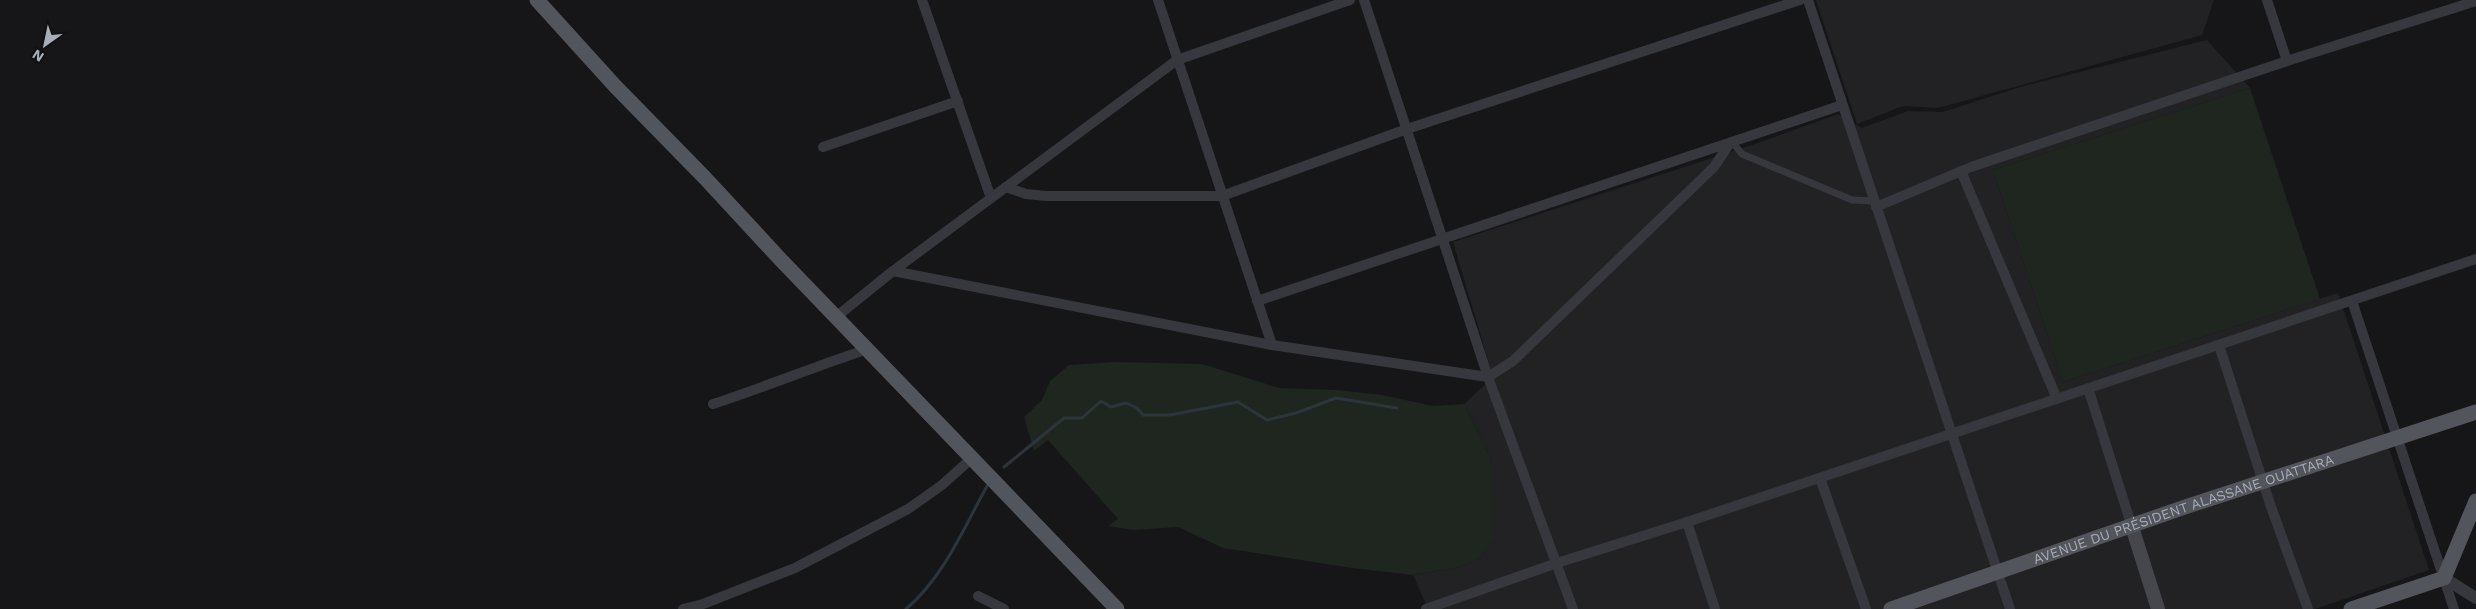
<svg xmlns="http://www.w3.org/2000/svg" width="2476" height="609" font-family="'Work Sans',sans-serif">
  <rect width="100%" height="100%" fill="#161618"/>
  <!-- built -->
  <g fill="#222225">
    <path d="M1816,0H2214L2202,35L1938,108L1903,106L1857,124Z"/>
    <path d="M2207,40L2250,88L1993,170L2063,382L2338,293L2429,570L2315,609H1428L1413,575L1459,567L1480,558L1493,538L1490,458L1464,404L1493,377L1453,242L1752,145L1838,114L1862,128L1908,111L1943,112L2020,87Z"/>
  </g>
  <!-- green -->
  <g fill="#1e261f">
    <path d="M2250,88L2320,299L2063,382L1993,170Z"/>
    <path d="M1115,362L1202,364L1279,388L1337,390L1382,395L1433,406L1464,404L1490,458L1496,502L1493,539L1480,558L1459,567L1413,575L1352,568L1223,548L1178,527L1133,530L1108,526L1118,519L1048,440L1034,451L1024,417L1042,400L1050,381L1069,365Z"/>
  </g>
  <g fill="none" stroke-linecap="round" stroke-linejoin="round">
    <!-- stream -->
    <g stroke="#2c353c" stroke-width="3">
      <path d="M1004,467L1064,418H1082L1101,401L1111,407L1126,403L1137,408L1143,415H1170L1238,402L1267,420L1296,413L1336,398L1397,408"/>
      <path d="M906,609C943,578 964,528 987,486"/>
    </g>
    <!-- pedestrian -->
    <path stroke="#37383d" stroke-width="7" d="M1732,142L1742,154L1852,200L1874,201"/>
    <!-- minor -->
    <g stroke="#37383d" stroke-width="10">
      <path d="M922,0L991,198"/>
      <path d="M1158,0L1272,345"/>
      <path d="M1364,0L1488,377L1573,609"/>
      <path d="M1808,0L2010,609"/>
      <path d="M2267,0L2287,61"/>
      <path d="M823,147L958,101"/>
      <path d="M1961,171L2057,399"/>
      <path d="M1006,187L1026,194L1046,196H1222L1407,129L1800,0"/>
      <path d="M1876,207L1971,167L2287,61L2476,1"/>
      <path d="M893,271L1272,345L1488,377L1513,361L1714,167L1730,143"/>
      <path d="M1257,301L1842,105"/>
      <path d="M2352,301L2454,609"/>
      <path d="M836,317L893,271L1177,60L1350,0"/>
      <path d="M2219,345L2270,504L2308,609"/>
      <path d="M2088,388L2132,527"/>
      <path d="M713,404C765,387 816,366 868,349"/>
      <path d="M1820,478L1866,609"/>
      <path d="M1687,522L1715,609"/>
      <path d="M978,596L1004,609"/>
      <path d="M683,609L703,604L795,568L908,509L942,485L972,458"/>
      <path d="M1426,609L1557,563L1687,522L2476,259"/>
    </g>
    <!-- tertiary -->
    <path stroke="#37383d" stroke-width="12" d="M2444,578L2476,598"/>
    <!-- secondary -->
    <path stroke="#45474d" stroke-width="14" d="M2132,527L2158,609"/>
    <!-- primary -->
    <g stroke="#53555c" stroke-width="15">
      <path d="M537,0L615,86L705,178L781,260L1117,609"/>
      <path id="s1" d="M1891,609L2188,506L2476,412"/>
      <path d="M2351,609L2444,578L2476,501"/>
    </g>
  </g>
  <g text-anchor="middle" dominant-baseline="central" stroke-width="4" stroke-linejoin="round" paint-order="stroke">
    <!-- street labels -->
    <g font-size="14" fill="#a8adb8" stroke="#111113">
      <text stroke="none"><textPath href="#s1" startOffset="309">AVENUE DU PRÉSIDENT ALASSANE OUATTARA</textPath></text>
    </g>
  </g>
  <!-- north arrow -->
  <g transform="translate(45 45) rotate(213)" stroke="#111113" stroke-width="4" paint-order="stroke">
  <path d="M0-4L9 19L0 12L-9 19Z" fill="#a8adb8"/>
  <text y="-8" font-size="14" font-weight="bold" text-anchor="middle" fill="#a8adb8">N</text>
  </g>
</svg>
